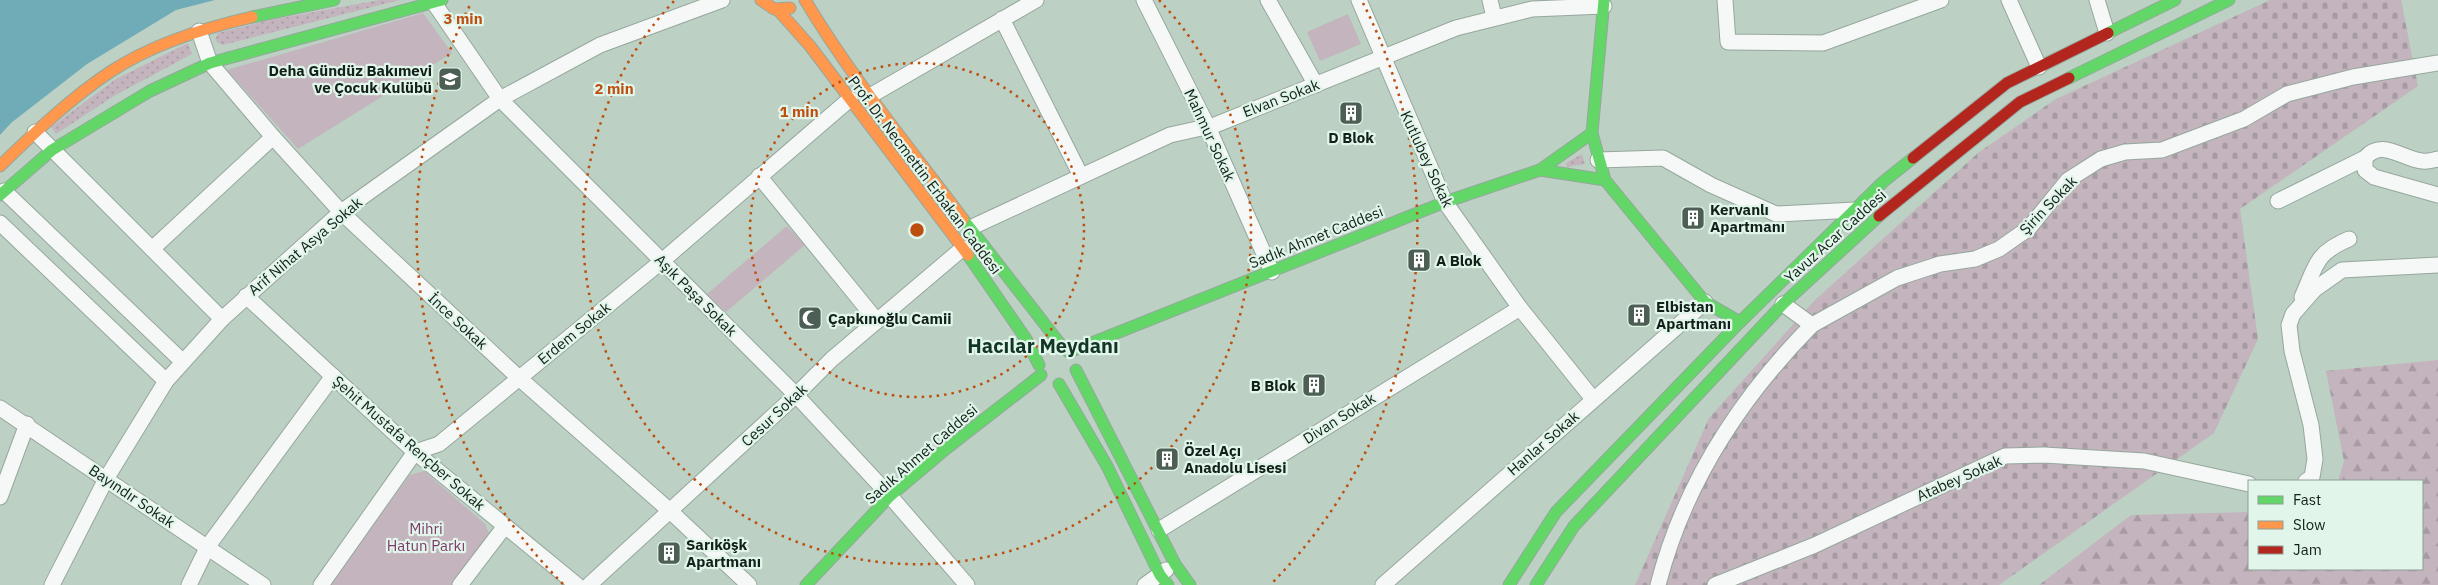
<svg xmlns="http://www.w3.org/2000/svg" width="2438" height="585" font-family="'IBM Plex Sans',sans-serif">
  <defs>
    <pattern id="grass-dots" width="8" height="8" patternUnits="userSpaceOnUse" patternTransform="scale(1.25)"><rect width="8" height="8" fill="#c3b4be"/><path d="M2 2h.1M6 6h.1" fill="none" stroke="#a69aa3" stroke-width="1.8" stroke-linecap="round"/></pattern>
    <pattern id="forest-firs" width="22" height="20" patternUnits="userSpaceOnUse" patternTransform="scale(1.25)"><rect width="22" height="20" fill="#c3b4be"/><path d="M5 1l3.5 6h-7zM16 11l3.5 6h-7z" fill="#a69aa3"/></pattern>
    <pattern id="cemetery-stones" width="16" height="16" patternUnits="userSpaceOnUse" patternTransform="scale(1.25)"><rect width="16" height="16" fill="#c3b4be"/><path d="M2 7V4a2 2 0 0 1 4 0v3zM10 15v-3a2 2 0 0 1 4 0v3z" fill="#a69aa3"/></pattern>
  </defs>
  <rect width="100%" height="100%" fill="#bcd1c4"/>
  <!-- grass -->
  <g fill="url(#grass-dots)">
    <path d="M379,0H400L223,45L218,43L215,39L218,33L265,21Z"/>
    <path d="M188,43L192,54L114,96L56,134L51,127L116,79Z"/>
    <path d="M1582,154L1585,164L1567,167L1566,163Z"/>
  </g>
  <!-- forest -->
  <path fill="url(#forest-firs)" d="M2438,360V585H2039L2131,515L2249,512V569H2422V481H2338L2344,461L2326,371Z"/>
  <!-- cemetery -->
  <path fill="url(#cemetery-stones)" d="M2270,0H2401L2418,86L2240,209L2258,339L2214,433L1999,585H1635L1709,418L1814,301L1978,153L2056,99Z"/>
  <!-- park -->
  <g fill="#c3b4be">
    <path d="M423,13L452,53L298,149L227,70Z"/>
    <path d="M1348,14L1361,44L1320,61L1307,32Z"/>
    <path d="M787,226L805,245L726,312L707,294Z"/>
    <path d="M424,471L485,524L490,535L452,585H329L410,475Z"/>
  </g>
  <!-- water -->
  <path fill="#6facb8" d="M0,0H215L176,10L87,64L11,123L0,135Z"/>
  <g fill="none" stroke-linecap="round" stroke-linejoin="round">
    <!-- street casing -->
    <g stroke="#96a79d" stroke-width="17">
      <g id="street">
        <path d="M432,0L500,99L796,395L890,496L967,585"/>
        <path d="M1144,0L1208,127L1272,272"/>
        <path d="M1268,0L1316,85"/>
        <path d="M1359,0L1445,202L1520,308L1593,399"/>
        <path d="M1490,0L1494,17"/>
        <path d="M1725,0L1728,42L1823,43L1941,0"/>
        <path d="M2009,0L2039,67"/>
        <path d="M2097,0L2107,33"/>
        <path d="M1002,19L1081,176"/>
        <path d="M199,31L210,63L273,137L341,212L519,378L670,511L749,585"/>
        <path d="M870,96L1036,0"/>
        <path d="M35,132L222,319"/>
        <path d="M2438,159C2433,160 2427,162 2422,161C2402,159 2382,138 2365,158V170L2374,177L2438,195"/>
        <path d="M1598,160L1663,158L1711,185L1776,214L1855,210"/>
        <path d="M759,176L877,321"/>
        <path d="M4,191L182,361"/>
        <path d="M2278,201L2365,158"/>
        <path d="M0,223L166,381"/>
        <path d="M970,228L1170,135L1215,125L1456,28L1532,9L1604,6"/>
        <path d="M152,249L273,137"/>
        <path d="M246,296L415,452L577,585"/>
        <path d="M2302,297C2316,266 2315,253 2349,239"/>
        <path d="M1783,304L1812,325L1897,278L1940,264L1975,259L1999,249L2029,228L2068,180L2101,159L2125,152L2162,150L2244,119L2287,94L2353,77L2438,63"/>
        <path d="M0,408L263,585"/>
        <path d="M2306,481L2312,477L2315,459L2311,425L2292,351L2289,325L2293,314L2315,289L2342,270L2438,265"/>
        <path d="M0,497L27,424"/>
        <path d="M1159,530L1520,308"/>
        <path d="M52,585L106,479L166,381L222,319L341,212L500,99L600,45L722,0"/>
        <path d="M189,585L208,546L333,376"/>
        <path d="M321,585L415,452L439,444L662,261L850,99"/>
        <path d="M460,585L505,526"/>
        <path d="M589,585L796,395L832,359L963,248"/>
        <path d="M1145,585L1166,570"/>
        <path d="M1383,585L1705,302"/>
        <path d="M1658,585C1684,484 1739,399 1812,325"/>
        <path d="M1715,585L1815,545L2005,456L2044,455L2144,461L2249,484"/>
      </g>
    </g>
    <!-- fast casing -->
    <g stroke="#96a79d" stroke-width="13">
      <g id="fast">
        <path d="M1604,0L1592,133L1605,180L1705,302L1740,322"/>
        <path d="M252,17L334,0"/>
        <path d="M2108,33L2175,0"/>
        <path d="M2069,78L2229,0"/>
        <path d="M1540,170L1605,180"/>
        <path d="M0,195L52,150L150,91L210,63L442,0"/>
        <path d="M963,219L1064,349"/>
        <path d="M968,255L1026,339L1039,365"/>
        <path d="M1069,352L1445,202L1540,170L1592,133"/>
        <path d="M1076,370L1175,564L1190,585"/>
        <path d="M1059,384L1107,466L1160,575L1168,585"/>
        <path d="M806,585L890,496L947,448L1041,375"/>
        <path d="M1509,585L1556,512L1740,322L1883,182L1913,158"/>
        <path d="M1536,585L1574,526L1783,304L1879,216"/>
      </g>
    </g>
    <!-- slow casing -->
    <g stroke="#96a79d" stroke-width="13">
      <g id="slow">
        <path d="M761,0L774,9L790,8"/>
        <path d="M805,0C851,77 909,147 963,219"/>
        <path d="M778,10L810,46L968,255"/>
        <path d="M0,166C34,133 71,98 110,72C152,44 204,28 252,17"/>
      </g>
    </g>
    <!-- jam casing -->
    <g stroke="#96a79d" stroke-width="13">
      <g id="jam">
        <path d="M1913,158L2007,83L2108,33"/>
        <path d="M1879,216L2020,102L2069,78"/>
      </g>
    </g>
    <!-- street -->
    <use href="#street" stroke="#f5f8f6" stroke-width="15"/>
    <!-- fast -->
    <use href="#fast" stroke="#63d668" stroke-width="11"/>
    <!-- slow -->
    <use href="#slow" stroke="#ff974d" stroke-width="11"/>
    <!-- jam -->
    <use href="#jam" stroke="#b3261e" stroke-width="11"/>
  </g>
  <!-- distance rings -->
  <g fill="none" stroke="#bd4e0e" stroke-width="2.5" stroke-dasharray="2.5 5">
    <circle cx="917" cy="230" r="167"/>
    <path d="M1159 0A334 334 0 1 1 675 0"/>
    <path d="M563 584A501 501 0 0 1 471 3M1363 3A501 501 0 0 1 1271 584"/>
  </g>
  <!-- icons -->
  <defs>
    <g id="school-square" transform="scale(1.25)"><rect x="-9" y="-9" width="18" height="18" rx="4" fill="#4d5e54" stroke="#e2f5ea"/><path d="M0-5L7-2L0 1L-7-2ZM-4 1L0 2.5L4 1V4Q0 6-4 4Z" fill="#fff"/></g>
    <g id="building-square" transform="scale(1.25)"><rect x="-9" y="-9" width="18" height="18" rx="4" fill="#4d5e54" stroke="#e2f5ea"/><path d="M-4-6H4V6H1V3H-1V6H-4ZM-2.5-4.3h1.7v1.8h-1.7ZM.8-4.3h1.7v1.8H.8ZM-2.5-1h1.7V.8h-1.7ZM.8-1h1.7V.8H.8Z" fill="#fff"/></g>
    <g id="mosque-square" transform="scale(1.25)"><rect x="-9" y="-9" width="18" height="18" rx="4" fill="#4d5e54" stroke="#e2f5ea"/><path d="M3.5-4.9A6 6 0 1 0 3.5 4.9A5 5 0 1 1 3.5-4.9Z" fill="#fff"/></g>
  </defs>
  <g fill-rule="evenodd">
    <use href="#school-square" x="450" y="79"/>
    <use href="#building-square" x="1351" y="113"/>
    <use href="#building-square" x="1693" y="218"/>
    <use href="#building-square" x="1419" y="260"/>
    <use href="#building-square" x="1639" y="315"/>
    <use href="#mosque-square" x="810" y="318"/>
    <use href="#building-square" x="1314" y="385"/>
    <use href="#building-square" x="1167" y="459"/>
    <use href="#building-square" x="669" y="553"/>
  </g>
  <g text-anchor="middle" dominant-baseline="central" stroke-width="4.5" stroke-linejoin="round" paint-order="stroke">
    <!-- poi labels -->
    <g font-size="15" font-weight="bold" fill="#112018" stroke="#e2f5ea" text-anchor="start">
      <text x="432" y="70" text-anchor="end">Deha Gündüz Bakımevi<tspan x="432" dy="17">ve Çocuk Kulübü</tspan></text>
      <text x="1351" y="137" text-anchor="middle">D Blok</text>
      <text x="1710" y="209">Kervanlı<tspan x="1710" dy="17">Apartmanı</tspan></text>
      <text x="1436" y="260">A Blok</text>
      <text x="1656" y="306">Elbistan<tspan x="1656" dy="17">Apartmanı</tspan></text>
      <text x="828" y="318">Çapkınoğlu Camii</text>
      <text x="1296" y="385" text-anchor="end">B Blok</text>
      <text x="1184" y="450">Özel Açı<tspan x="1184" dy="17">Anadolu Lisesi</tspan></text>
      <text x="686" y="544">Sarıköşk<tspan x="686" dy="17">Apartmanı</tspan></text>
    </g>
    <!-- street labels -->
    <g font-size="15" fill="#112018" stroke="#e2f5ea">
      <text transform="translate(1281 98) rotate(-21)">Elvan Sokak</text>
      <text transform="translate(1210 135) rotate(65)">Mahmur Sokak</text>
      <text transform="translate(1427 159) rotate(65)">Kutlubey Sokak</text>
      <text transform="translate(925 175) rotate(53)">Prof. Dr. Necmettin Erbakan Caddesi</text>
      <text transform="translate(2048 205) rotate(-46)">Şirin Sokak</text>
      <text transform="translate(1835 236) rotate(-42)">Yavuz Acar Caddesi</text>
      <text transform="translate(1316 237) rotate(-22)">Sadık Ahmet Caddesi</text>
      <text transform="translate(305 246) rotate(-40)">Arif Nihat Asya Sokak</text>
      <text transform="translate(696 295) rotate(45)">Aşık Paşa Sokak</text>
      <text transform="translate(458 321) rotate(43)">İnce Sokak</text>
      <text transform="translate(574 333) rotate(-39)">Erdem Sokak</text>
      <text transform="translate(774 415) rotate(-43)">Cesur Sokak</text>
      <text transform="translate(1339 418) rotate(-32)">Divan Sokak</text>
      <text transform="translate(409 443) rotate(41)">Şehit Mustafa Rençber Sokak</text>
      <text transform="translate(1543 443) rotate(-41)">Hanlar Sokak</text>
      <text transform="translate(921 454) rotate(-41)">Sadık Ahmet Caddesi</text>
      <text transform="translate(1959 478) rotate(-24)">Atabey Sokak</text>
      <text transform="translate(132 496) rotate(34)">Bayındır Sokak</text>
    </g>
    <!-- park labels -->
    <g font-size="15" fill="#7f3a6a" stroke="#e2f5ea">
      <text x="426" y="528">Mihri<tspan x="426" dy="17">Hatun Parkı</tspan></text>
    </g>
    <!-- district labels -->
    <g font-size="20" font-weight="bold" fill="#123625" stroke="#e2f5ea">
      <text x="1043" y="345">Hacılar Meydanı</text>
    </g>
  </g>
  <circle cx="917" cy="230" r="8" fill="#bd4e0e" stroke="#e2f5ea" stroke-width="2.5"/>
  <g font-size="15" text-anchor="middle" font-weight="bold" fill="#bd4e0e" stroke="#e2f5ea" stroke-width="4.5" stroke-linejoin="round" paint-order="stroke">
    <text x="463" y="24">3 min</text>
    <text x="614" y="94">2 min</text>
    <text x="799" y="117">1 min</text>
  </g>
  <!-- legend -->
  <rect x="2248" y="480" width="175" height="90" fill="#e2f5ea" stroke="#8ea096"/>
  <rect x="2258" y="496" width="25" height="8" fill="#63d668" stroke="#8ea096"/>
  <text x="2293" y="505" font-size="15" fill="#112018">Fast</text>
  <rect x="2258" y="521" width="25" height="8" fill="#ff974d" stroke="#8ea096"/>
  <text x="2293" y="530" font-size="15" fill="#112018">Slow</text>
  <rect x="2258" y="546" width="25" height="8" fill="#b3261e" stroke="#8ea096"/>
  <text x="2293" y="555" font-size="15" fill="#112018">Jam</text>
</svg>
